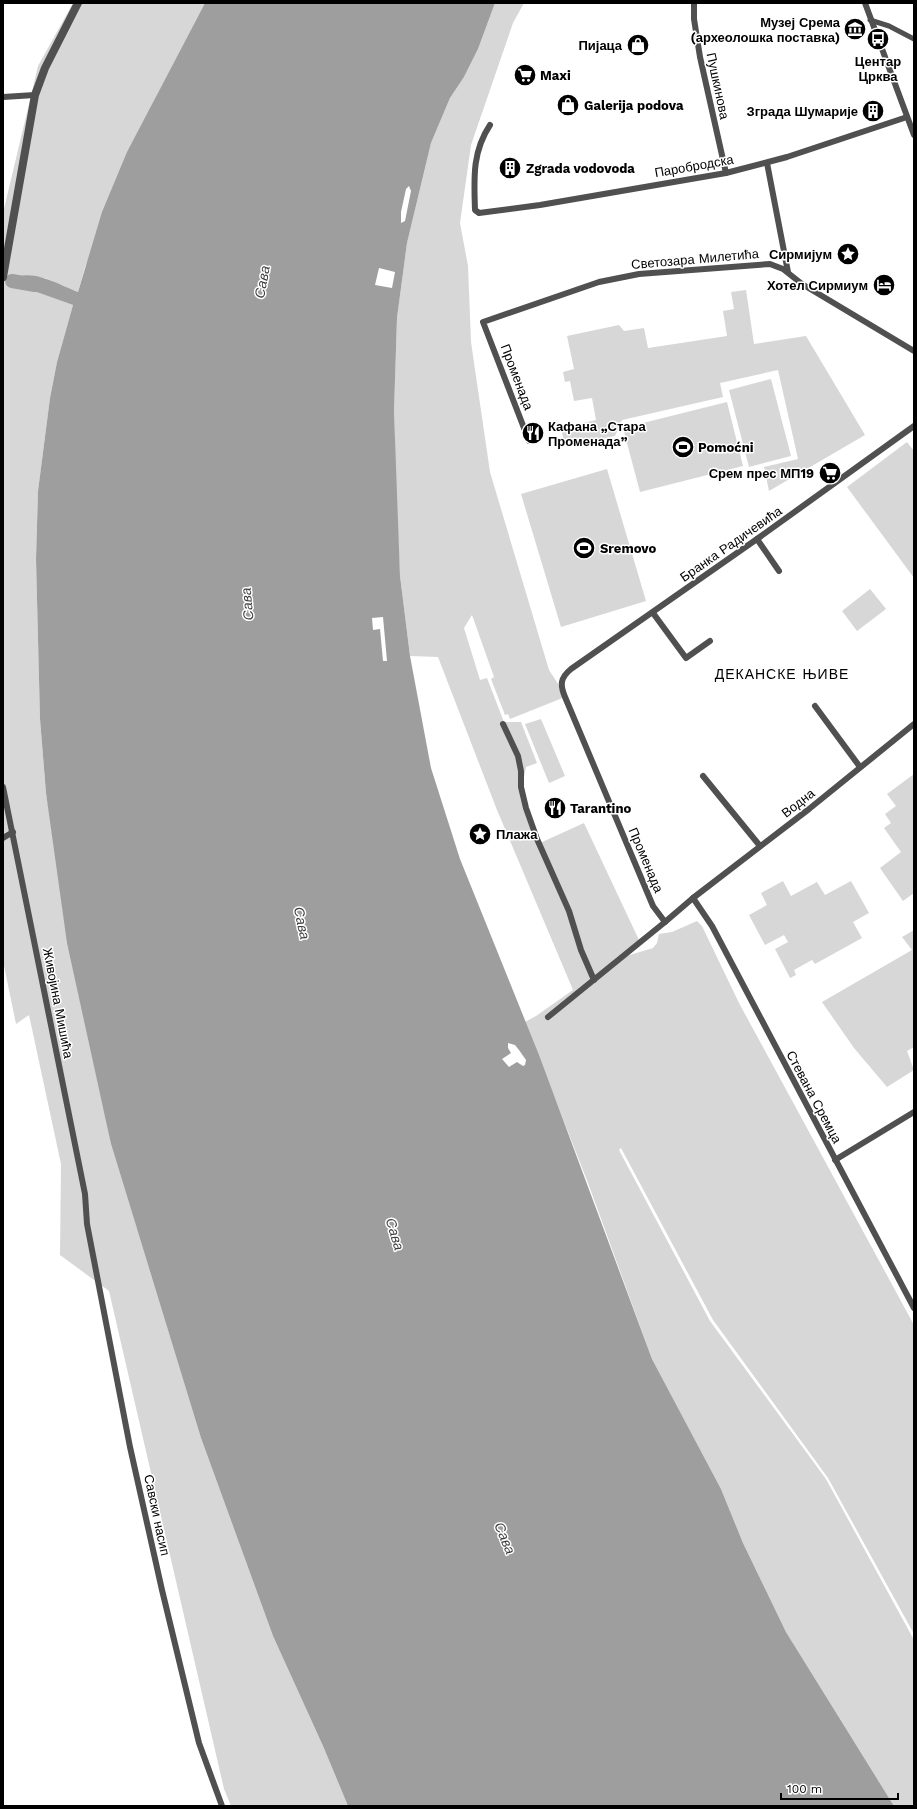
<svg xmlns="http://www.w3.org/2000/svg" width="917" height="1809" font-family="'Work Sans',sans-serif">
  <rect width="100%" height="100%" fill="#fff"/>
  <!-- green -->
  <g fill="#d7d7d7">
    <path d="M73,3H205L157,95L85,267L78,292L45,278L21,286L73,305L57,362L50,398L38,491L36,559L40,719L46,794L111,1144L201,1438L273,1636L323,1746L348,1806H231L224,1789L109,1291L60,1255L61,1164L29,1015L16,1024L3,961V213L38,66Z"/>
    <path d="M495,3H524L513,23L471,145L460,223L468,266L471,342L490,472L549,670L564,693L565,697L510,719L508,714L505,715L491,679L494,677L472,615L464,628L480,680L487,678L504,722H521L537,763L526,767L521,793L540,843L584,823L639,940L613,960L653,948L657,943L659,934L672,932L697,921L702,926L739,1003L914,1325V1634L828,1478L713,1320L621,1148L619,1150L710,1321L826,1479L914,1640V1806H894L786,1632L743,1543L721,1489L652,1359L588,1183L525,1022L536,1016L573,990L497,810L438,657L410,656L400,576L396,498L394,411L397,318L407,243L431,143L450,98L464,77L478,49Z"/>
    <path d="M746,290L754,344L806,336L865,435L769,491L764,467L798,459L778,370L720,383L723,397L622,420L615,436L565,446L561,428L596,420L592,398L574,401L570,381L565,382L563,372L574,369L567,336L619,325L624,331L644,328L648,348L727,336L723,311L734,309L731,292Z"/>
    <path d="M771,379L791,456L749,467L729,390Z"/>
    <path d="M727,402L743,466L640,492L623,428Z"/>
    <path d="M907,442L914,451V578L847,487Z"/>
    <path d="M607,469L646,601L561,627L521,494Z"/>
    <path d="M870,589L886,609L857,631L842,611Z"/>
    <path d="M541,719L565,776L549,783L525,724Z"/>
    <path d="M914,774V893L903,901L880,868L901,852L884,828L891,823L885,814L896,806L887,794Z"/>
    <path d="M783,881L791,896L817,882L825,895L851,881L869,913L853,922L862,938L815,964L812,960L794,970L796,975L790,978L775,949L788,942L784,935L765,945L749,915L767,905L761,893Z"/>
    <path d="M914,930V1047L907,1051L914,1070L887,1087L854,1048L822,1002L912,950L902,937Z"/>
  </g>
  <!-- water -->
  <path fill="#9e9e9e" d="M205,3H495L478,49L464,77L450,98L431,143L407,243L397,318L394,411L400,576L410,656L431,768L460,859L539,1055L652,1359L721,1489L743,1543L786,1632L894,1806H348L323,1746L273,1636L201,1438L111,1144L67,943L46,793L40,719L36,559L38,491L50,398L57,362L73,305L20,286L17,280L18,277C35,270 62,286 78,292L102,212L127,152Z"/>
  <!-- pier -->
  <g fill="#fff">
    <path d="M409,186L411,191L405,221L401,223V212L406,189Z"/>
    <path d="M379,268L395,272L392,288L375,285Z"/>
    <path d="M383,617L387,661H383L380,629L373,630L372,618Z"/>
    <path d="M508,1043L515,1045L519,1050L526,1060L525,1065L523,1066L517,1062L509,1067L502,1059L511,1053L508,1048Z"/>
  </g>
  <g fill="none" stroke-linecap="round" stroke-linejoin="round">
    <!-- river -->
    <path stroke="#9e9e9e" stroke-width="14" d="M12,281L35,285"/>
    <!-- pedestrian -->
    <path stroke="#505050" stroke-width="5" d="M870,20L889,26L914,39"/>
    <!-- minor -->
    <g stroke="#505050" stroke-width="6">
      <path d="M694,3V19L700,57L726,173"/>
      <path d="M865,3L914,135"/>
      <path d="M3,97L35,95"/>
      <path d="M490,125C472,152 474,179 475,210L479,213L540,205L726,173L787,157L907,117"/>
      <path d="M767,163L788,272"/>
      <path d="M914,426L757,539L571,669C560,678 560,685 565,697L653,906L665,922L693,898L809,809L914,724"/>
      <path d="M529,441L483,322L599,282L639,274L770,264L783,269L802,284L914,351"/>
      <path d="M757,539L779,571"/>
      <path d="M653,613L686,658L710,641"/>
      <path d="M815,706L860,767"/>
      <path d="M503,724L518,756L521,771V787L526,808L537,839L569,911L581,950L594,980"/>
      <path d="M703,776L760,846"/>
      <path d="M3,787L85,1194L87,1224L130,1447L162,1590L199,1743L222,1806"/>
      <path d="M3,838L13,832"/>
      <path d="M693,898L712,926L914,1308"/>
      <path d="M548,1017L665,922"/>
      <path d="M835,1160L914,1112"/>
    </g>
    <!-- tertiary -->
    <path stroke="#505050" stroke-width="8" d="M3,277L35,95L45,68L78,3"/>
  </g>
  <!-- icons -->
  <defs>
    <g id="museum-disc" transform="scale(1.15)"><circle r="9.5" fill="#000" stroke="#fff"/><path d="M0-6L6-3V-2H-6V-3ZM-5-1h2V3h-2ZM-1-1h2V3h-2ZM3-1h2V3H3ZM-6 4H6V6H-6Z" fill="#fff"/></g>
    <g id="bus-disc" transform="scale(1.15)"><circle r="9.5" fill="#000" stroke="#fff"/><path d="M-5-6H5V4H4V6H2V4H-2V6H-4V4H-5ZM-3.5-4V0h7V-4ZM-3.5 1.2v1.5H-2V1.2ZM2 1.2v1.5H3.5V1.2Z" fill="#fff"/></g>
    <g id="shop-disc" transform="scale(1.15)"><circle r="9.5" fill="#000" stroke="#fff"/><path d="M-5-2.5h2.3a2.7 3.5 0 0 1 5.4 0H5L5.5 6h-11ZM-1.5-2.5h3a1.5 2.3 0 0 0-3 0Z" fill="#fff"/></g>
    <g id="supermarket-disc" transform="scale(1.15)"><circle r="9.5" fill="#000" stroke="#fff"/><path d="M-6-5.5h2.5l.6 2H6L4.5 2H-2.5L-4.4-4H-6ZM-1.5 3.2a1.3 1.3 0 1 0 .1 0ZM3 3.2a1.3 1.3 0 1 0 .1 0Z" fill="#fff"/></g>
    <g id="building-disc" transform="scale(1.15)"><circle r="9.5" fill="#000" stroke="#fff"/><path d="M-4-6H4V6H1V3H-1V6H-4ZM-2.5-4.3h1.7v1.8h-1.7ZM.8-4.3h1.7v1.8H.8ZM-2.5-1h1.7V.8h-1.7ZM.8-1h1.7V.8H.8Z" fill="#fff"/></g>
    <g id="sight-disc" transform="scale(1.15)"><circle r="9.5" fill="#000" stroke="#fff"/><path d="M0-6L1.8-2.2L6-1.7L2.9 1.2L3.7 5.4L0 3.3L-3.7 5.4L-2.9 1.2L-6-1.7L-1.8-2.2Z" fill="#fff"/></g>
    <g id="hotel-disc" transform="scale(1.15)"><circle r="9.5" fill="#000" stroke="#fff"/><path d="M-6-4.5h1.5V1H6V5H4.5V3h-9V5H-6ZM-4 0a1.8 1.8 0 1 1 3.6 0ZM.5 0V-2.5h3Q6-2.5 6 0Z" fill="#fff"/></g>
    <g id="restaurant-disc" transform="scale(1.15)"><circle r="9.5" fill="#000" stroke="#fff"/><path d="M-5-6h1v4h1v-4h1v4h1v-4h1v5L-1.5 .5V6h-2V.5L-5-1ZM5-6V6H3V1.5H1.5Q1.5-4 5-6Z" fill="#fff"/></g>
    <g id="stadium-disc" transform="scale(1.15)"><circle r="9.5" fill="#000" stroke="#fff"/><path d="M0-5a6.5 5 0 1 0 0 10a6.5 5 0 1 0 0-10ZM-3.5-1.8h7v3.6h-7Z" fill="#fff"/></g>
  </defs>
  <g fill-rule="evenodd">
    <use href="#museum-disc" x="855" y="29"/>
    <use href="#bus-disc" x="878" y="39"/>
    <use href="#shop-disc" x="638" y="45"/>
    <use href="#supermarket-disc" x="525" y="75"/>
    <use href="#shop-disc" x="568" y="105"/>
    <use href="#building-disc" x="873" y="111"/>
    <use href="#building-disc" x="510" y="168"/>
    <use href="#sight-disc" x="848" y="254"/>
    <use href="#hotel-disc" x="884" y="285"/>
    <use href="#restaurant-disc" x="533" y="433"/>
    <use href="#stadium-disc" x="683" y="447"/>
    <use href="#supermarket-disc" x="830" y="473"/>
    <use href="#stadium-disc" x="584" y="548"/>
    <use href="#restaurant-disc" x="555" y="808"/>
    <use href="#sight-disc" x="480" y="834"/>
  </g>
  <g text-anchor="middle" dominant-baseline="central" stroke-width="3" stroke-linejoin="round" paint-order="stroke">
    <!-- poi labels -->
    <g font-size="13" font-weight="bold" fill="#000" stroke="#fff" text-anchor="start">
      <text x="840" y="22" text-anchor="end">Музеј Срема<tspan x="840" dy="15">(археолошка поставка)</tspan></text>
      <text x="622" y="45" text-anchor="end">Пијаца</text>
      <text x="878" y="61" text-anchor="middle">Центар<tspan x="878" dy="15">Црква</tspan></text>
      <text x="540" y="75">Maxi</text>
      <text x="584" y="105">Galerija podova</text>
      <text x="858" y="111" text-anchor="end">Зграда Шумарије</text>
      <text x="526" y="168">Zgrada vodovoda</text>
      <text x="832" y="254" text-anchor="end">Сирмијум</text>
      <text x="868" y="285" text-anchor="end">Хотел Сирмиум</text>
      <text x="548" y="426">Кафана „Стара<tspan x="548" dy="15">Променада”</tspan></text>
      <text x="698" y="447">Pomoćni</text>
      <text x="814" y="473" text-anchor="end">Срем прес МП19</text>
      <text x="600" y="548">Sremovo</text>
      <text x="570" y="808">Tarantino</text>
      <text x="496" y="834">Плажа</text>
    </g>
    <!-- street labels -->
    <g font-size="13" fill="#000" stroke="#fff">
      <text transform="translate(718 86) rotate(78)">Пушкинова</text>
      <text transform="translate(694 166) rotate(-10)">Паробродска</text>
      <text transform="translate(695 259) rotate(-5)">Светозара Милетића</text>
      <text transform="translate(517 377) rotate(69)">Променада</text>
      <text transform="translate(731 544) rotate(-35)">Бранка Радичевића</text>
      <text transform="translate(798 803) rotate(-38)">Водна</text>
      <text transform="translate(646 860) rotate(67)">Променада</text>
      <text transform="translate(58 1003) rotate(79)">Живојина Мишића</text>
      <text transform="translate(814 1097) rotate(62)">Стевана Сремца</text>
      <text transform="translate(157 1515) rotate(78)">Савски насип</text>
    </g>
    <!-- water labels -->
    <g font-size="14" font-style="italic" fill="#3f3f3f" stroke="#fff">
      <text transform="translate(262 282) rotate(-80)">Сава</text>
      <text transform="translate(247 604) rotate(-95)">Сава</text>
      <text transform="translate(302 923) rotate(78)">Сава</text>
      <text transform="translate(395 1234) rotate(73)">Сава</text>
      <text transform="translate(505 1538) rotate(67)">Сава</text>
    </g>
    <!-- neighbourhood labels -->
    <g font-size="14" letter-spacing="1" fill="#000" stroke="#fff">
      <text x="782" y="674">ДЕКАНСКЕ ЊИВЕ</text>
    </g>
  </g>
  <!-- border -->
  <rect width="917" height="1809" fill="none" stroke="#000000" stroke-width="8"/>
  <!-- scale -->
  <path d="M781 1793v6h117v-6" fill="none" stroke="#000000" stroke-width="2"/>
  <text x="787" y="1793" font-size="12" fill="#000000" stroke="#ffffff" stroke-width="3" paint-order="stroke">100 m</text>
</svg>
